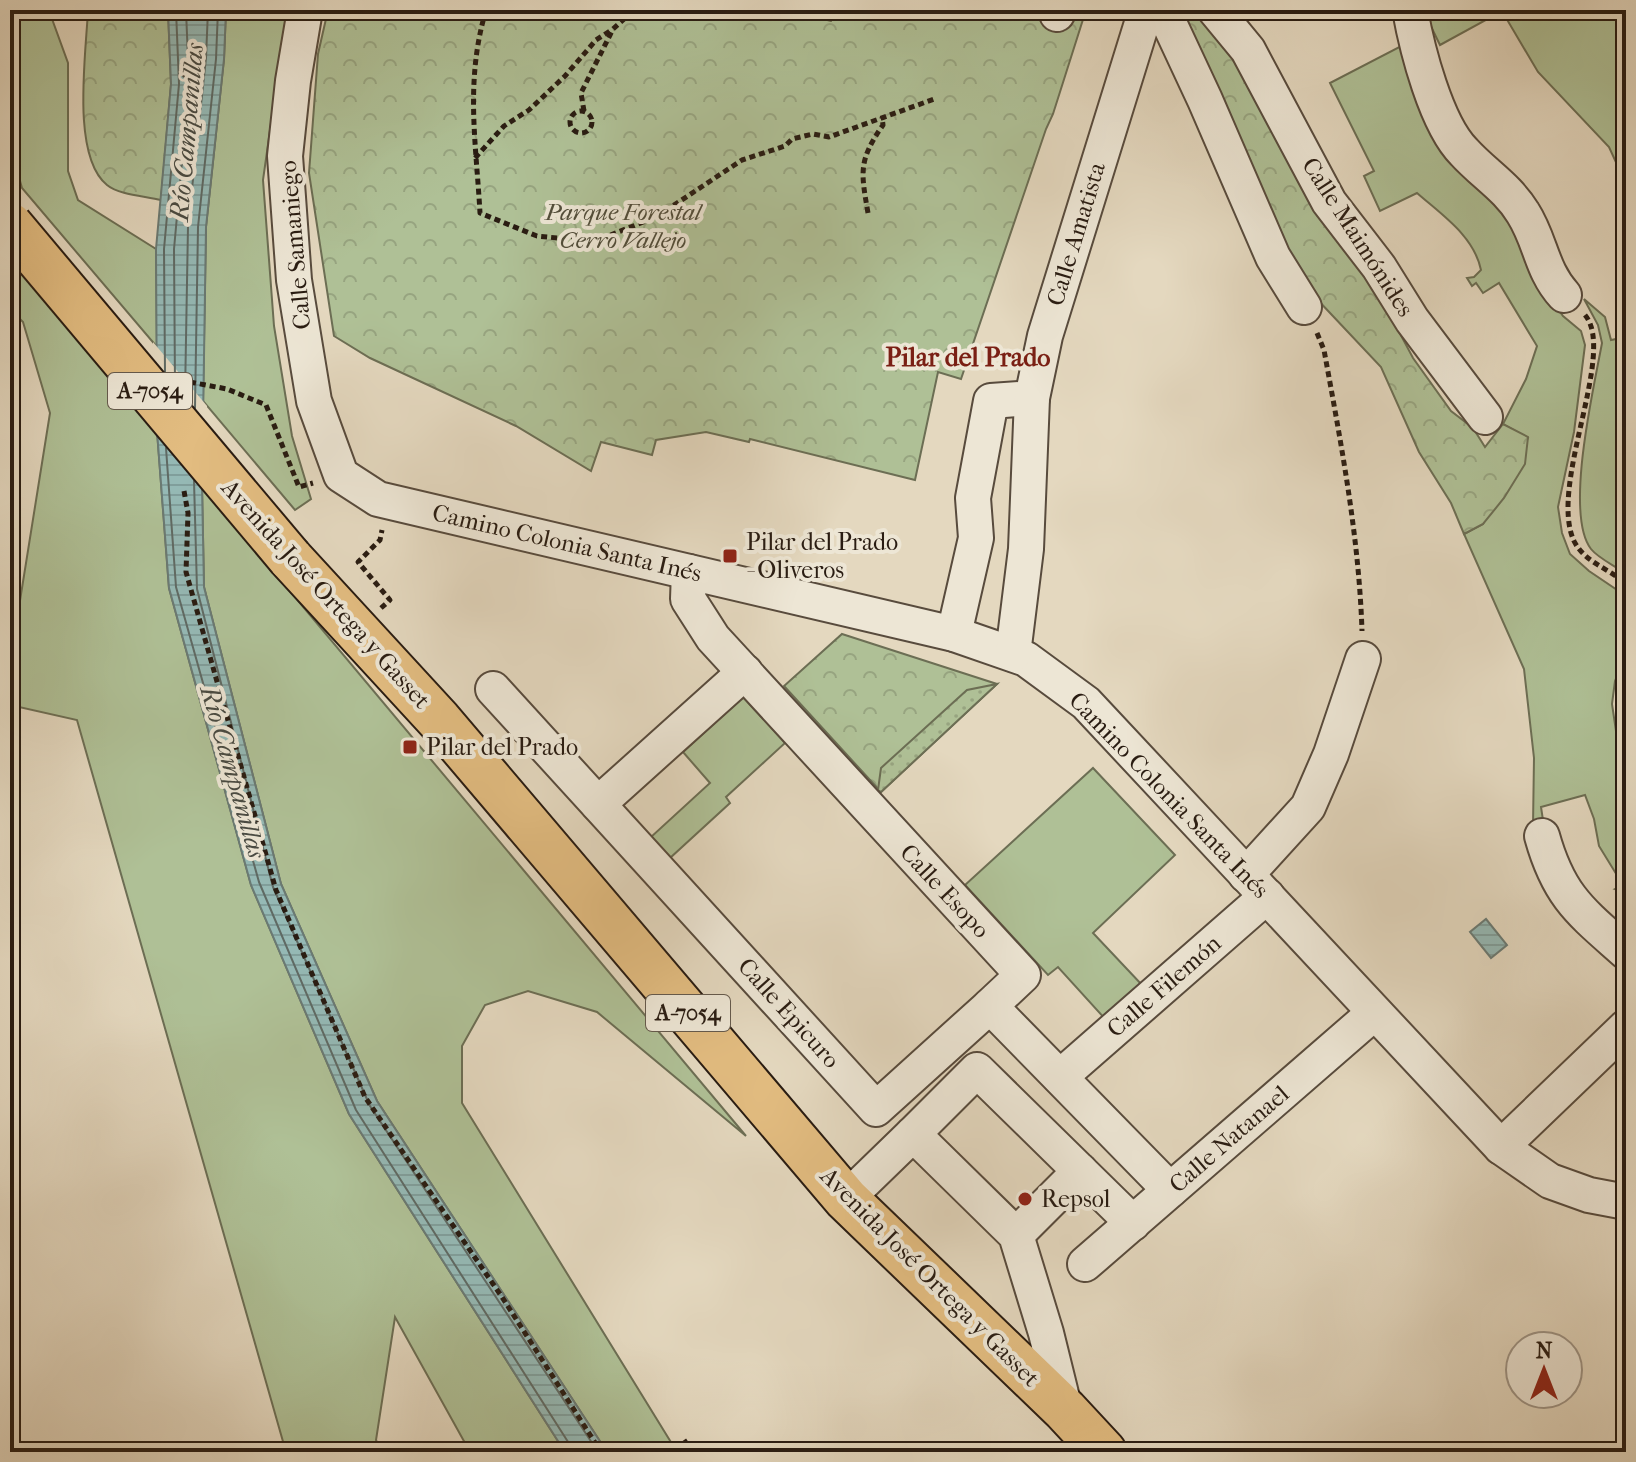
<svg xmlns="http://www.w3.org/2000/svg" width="1636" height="1462" font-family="'IM FELL French Canon',serif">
  <defs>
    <pattern id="forest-crowns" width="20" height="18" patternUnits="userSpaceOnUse" patternTransform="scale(2)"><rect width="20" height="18" fill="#afc096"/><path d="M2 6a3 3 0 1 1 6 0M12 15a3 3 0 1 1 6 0" fill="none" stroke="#97a480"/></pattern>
    <pattern id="garden-dots" width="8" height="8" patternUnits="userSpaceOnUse" patternTransform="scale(2)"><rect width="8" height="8" fill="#afc096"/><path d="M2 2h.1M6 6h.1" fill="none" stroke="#97a480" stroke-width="1.8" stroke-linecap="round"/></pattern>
    <pattern id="water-rules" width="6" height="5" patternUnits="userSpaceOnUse" patternTransform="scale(2)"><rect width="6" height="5" fill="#95b9b5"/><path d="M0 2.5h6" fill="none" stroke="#809e9b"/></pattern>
  </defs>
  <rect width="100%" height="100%" fill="#e4d8bf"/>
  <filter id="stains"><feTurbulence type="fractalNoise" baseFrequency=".0025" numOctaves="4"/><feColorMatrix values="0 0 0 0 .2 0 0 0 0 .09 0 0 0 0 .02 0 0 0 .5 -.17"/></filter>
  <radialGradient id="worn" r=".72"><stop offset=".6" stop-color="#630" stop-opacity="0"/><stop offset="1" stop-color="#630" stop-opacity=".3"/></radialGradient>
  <!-- grass -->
  <g fill="#afc096" stroke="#6c6e54" stroke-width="2">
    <path d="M226,10H287L263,180L274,326L292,436L311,499L295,510L203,401L206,227L224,59Z"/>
    <path d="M1423,10H1626V184L1609,147L1538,72L1502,11L1440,45Z"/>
    <path d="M16,18L52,19L68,63V171L78,200L156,249L157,347L22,188L10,146Z"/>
    <path d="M1407,43L1500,191L1542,286L1563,316L1581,331L1585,345L1574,432L1558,507L1562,533L1570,554L1589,571L1623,594L1626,599V654L1615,681L1612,704L1616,731L1626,742V893L1615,889L1623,885L1599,846L1594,819L1585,795L1541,807L1544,827L1533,826L1534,758L1524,669L1464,534L1483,524L1528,438L1503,424L1526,379L1537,346L1499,283L1483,293L1476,283L1472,286L1467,278L1474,277L1481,270C1474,236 1442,215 1417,193L1380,211L1364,176L1374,171L1330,83Z"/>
    <path d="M10,256L157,431L169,588L251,885L349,1114L565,1452H470L395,1317L376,1440L381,1452H286L77,720L10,705V663L50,413L23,322L10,309Z"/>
    <path d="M1584,299L1605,317L1611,340L1626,337V574C1616,566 1599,559 1591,549C1564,514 1594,387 1602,343L1598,325Z"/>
    <path d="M202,486L746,1136L597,1012L528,991L485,1005L462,1046V1103L677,1452H607L377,1101L281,884L204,587Z"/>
    <path d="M743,697L785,743L726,797L730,803L670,858L651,837L710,783L683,752Z"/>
    <path d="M1093,768L1175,855L1093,933L1143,986L1107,1021L1058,967L1048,975L965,885Z"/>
  </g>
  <!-- forest -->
  <g fill="url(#forest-crowns)" stroke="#6c6e54" stroke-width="2">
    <path d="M88,10H168L171,84L161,200C145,196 119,195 107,185C71,156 86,54 88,10Z"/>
    <path d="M328,10H1086L1053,114L1046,129L961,379L938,372L915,480L750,439L749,442L706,432L656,440L652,455L601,442L591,471L516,426L370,358L334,336L309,173L318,54Z"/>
    <path d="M1173,10H1207L1379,294L1413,358L1451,411L1473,428L1485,447L1503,424L1528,437L1525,464L1504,498L1483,524L1464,534L1451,503L1419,452L1381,367L1315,297L1270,230Z"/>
    <path d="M842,634L997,684L881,792L784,686Z"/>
  </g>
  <!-- garden -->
  <path fill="url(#garden-dots)" stroke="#6c6e54" stroke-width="2" d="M997,684L881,792L878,790L881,768L967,690Z"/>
  <!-- water -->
  <g fill="url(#water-rules)" stroke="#6a7a74" stroke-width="2">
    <path d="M168,10H226L224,59L206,227L202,486L204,587L281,884L377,1101L607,1452H565L349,1114L251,885L169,588L157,431L156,249L171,84Z"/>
    <path d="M1486,919L1507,945L1491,958L1470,932Z"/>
  </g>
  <!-- pier -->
  <path fill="#e4d8bf" d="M153,342L207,406L206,491L153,426Z"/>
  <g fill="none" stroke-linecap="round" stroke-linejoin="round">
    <!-- shore -->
    <g stroke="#5f6a64" stroke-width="2">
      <path d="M165,372L164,249L179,84L176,10"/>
      <path d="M175,384L174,249L189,84L186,10"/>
      <path d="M185,396L188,226L206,58L208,10"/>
      <path d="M195,408L198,227L216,59L218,10"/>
      <path d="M166,448L176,587L259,882L356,1110L570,1445L571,1452"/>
      <path d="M194,481L197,589L273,887L370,1106L598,1452"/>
    </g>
    <!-- minor casing -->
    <g stroke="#584b3d" stroke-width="38">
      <g id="minor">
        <path d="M305,10L293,81L285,156L294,280L314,401L341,475L378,499L954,634L1026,659L1086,703L1501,1147L1550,1181L1589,1195L1626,1202"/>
        <path d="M1163,10L1205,100L1273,257L1304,307"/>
        <path d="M1215,10L1248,50L1329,202L1379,267L1412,320L1485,417"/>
        <path d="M1410,10C1417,49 1436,124 1464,152C1484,174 1508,188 1523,213C1541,241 1541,270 1564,295"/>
        <path d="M1057,14L1059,10"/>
        <path d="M689,572L688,599L713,638L1023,975L990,1006L1170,1190"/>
        <path d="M954,634L976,538L973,498L991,401L1032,398"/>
        <path d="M1013,654L1026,549L1032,398L1045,336L1146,10"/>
        <path d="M493,689L876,1109L990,1006"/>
        <path d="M598,804L745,672"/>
        <path d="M1542,836C1559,897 1581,912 1626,952"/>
        <path d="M1246,875L1308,807L1331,754L1363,659"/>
        <path d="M1060,1077L1267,896"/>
        <path d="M913,1134L977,1070L1133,1223"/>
        <path d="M1501,1147L1626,1027"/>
        <path d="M846,1199L913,1134L1016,1235L1046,1333L1065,1410"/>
        <path d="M1016,1235L1080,1171"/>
        <path d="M1085,1264L1373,1014"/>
      </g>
    </g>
    <!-- major casing -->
    <g stroke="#291c12" stroke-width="48">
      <path id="major" d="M290,558L439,720L846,1199L1065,1410L1104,1452"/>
    </g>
    <!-- path -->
    <g stroke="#291c12" stroke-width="5" stroke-dasharray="6 4" stroke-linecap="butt">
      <path d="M486,10C465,81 476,141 480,213L537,236L568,239L603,238L656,217L742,160L785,146L792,139L813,134L829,137L937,98"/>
      <path d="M756,10L831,19L871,10"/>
      <path d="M584,111L581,93L613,29L634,10"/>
      <circle cx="581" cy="122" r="11"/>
      <path d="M475,158L504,126L529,110L565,76L596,40L613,29"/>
      <path d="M868,213C861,172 858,161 883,125L882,117"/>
      <path d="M1585,315C1617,353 1548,485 1574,541C1585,563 1609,568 1626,584"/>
      <path d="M1317,333L1324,350C1341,443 1359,537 1362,631"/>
      <path d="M190,382L227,389L266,405L299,487L313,483"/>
      <path d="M184,491L188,513L186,572L276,890L365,1097L502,1297L601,1452"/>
      <path d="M381,608L390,600L358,562L380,540L382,530"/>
      <path d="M1626,668C1620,689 1614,713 1626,732"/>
      <path d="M684,1440L692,1452"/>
    </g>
    <!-- minor -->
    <use href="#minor" stroke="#ede6d5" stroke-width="34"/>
    <!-- major -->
    <use href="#major" stroke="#e2bc80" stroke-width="44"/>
    <!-- major-bridge casing -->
    <g stroke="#291c12" stroke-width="48" stroke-linecap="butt">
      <path id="major-bridge" d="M10,225L290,558"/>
    </g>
    <!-- major-bridge -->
    <use href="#major-bridge" stroke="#e2bc80" stroke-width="44"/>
  </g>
  <!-- markers -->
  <g fill="#8f2418" stroke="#ede6d5" stroke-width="3">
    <rect x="722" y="548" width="16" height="16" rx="4"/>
    <rect x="402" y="739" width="16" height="16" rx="4"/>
    <circle cx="1025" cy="1199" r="8"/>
  </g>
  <g text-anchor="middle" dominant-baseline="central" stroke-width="8" stroke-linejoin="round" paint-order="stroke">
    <!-- shield labels -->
    <g fill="#ede6d5" stroke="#64594c" stroke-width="2">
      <rect x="108" y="373" width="84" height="36" rx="6"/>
      <rect x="646" y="995" width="84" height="36" rx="6"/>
    </g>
    <g font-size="22" font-weight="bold" fill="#291c12">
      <text x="150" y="391">A-7054</text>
      <text x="688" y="1013">A-7054</text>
    </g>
    <!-- park labels -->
    <g font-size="24" font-style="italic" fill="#514d3a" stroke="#ede6d5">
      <text x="623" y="212">Parque Forestal<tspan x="623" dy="28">Cerro Vallejo</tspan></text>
    </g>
    <!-- street labels -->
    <g font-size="24" fill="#291c12" stroke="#ede6d5">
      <text transform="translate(1076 234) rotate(-73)">Calle Amatista</text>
      <text transform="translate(1358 237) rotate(57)">Calle Maimónides</text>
      <text transform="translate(295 245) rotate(-95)">Calle Samaniego</text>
      <text transform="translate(567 543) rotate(13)">Camino Colonia Santa Inés</text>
      <text transform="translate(326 594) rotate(48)">Avenida José Ortega y Gasset</text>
      <text transform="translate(1169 795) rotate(46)">Camino Colonia Santa Inés</text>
      <text transform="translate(945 891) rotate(47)">Calle Esopo</text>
      <text transform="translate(1164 986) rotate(-41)">Calle Filemón</text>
      <text transform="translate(789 1013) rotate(48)">Calle Epicuro</text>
      <text transform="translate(1229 1139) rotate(-41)">Calle Natanael</text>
      <text transform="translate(930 1277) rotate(45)">Avenida José Ortega y Gasset</text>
    </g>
    <!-- poi labels -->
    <g font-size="24" fill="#291c12" stroke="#ede6d5" text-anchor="start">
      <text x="746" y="542">Pilar del Prado<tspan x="746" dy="28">- Oliveros</tspan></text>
      <text x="426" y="747">Pilar del Prado</text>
      <text x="1041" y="1199">Repsol</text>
    </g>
    <!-- water labels -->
    <g font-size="26" font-style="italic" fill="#494b43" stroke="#ede6d5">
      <text transform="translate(187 132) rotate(-85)">Río Campanillas</text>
      <text transform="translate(233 772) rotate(74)">Río Campanillas</text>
    </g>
    <!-- neighbourhood labels -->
    <g font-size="26" font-weight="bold" fill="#7a1f14" stroke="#ede6d5">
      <text x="968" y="357">Pilar del Prado</text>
    </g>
  </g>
  <!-- margin -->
  <rect width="1636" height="1462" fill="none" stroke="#e4d8bf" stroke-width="40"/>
  <rect x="12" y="12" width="1612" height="1438" fill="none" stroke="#291c12" stroke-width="4"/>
  <rect x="20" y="20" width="1596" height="1422" fill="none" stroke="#291c12" stroke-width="2"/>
  <!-- north arrow -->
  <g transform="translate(1544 1370)"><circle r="38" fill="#ede6d5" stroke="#9f9587" stroke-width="2"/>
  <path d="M0-6L14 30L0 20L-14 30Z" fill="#8f2418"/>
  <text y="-12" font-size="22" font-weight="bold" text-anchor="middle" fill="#291c12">N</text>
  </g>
  <rect width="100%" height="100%" filter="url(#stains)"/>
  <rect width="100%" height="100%" fill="url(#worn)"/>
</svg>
